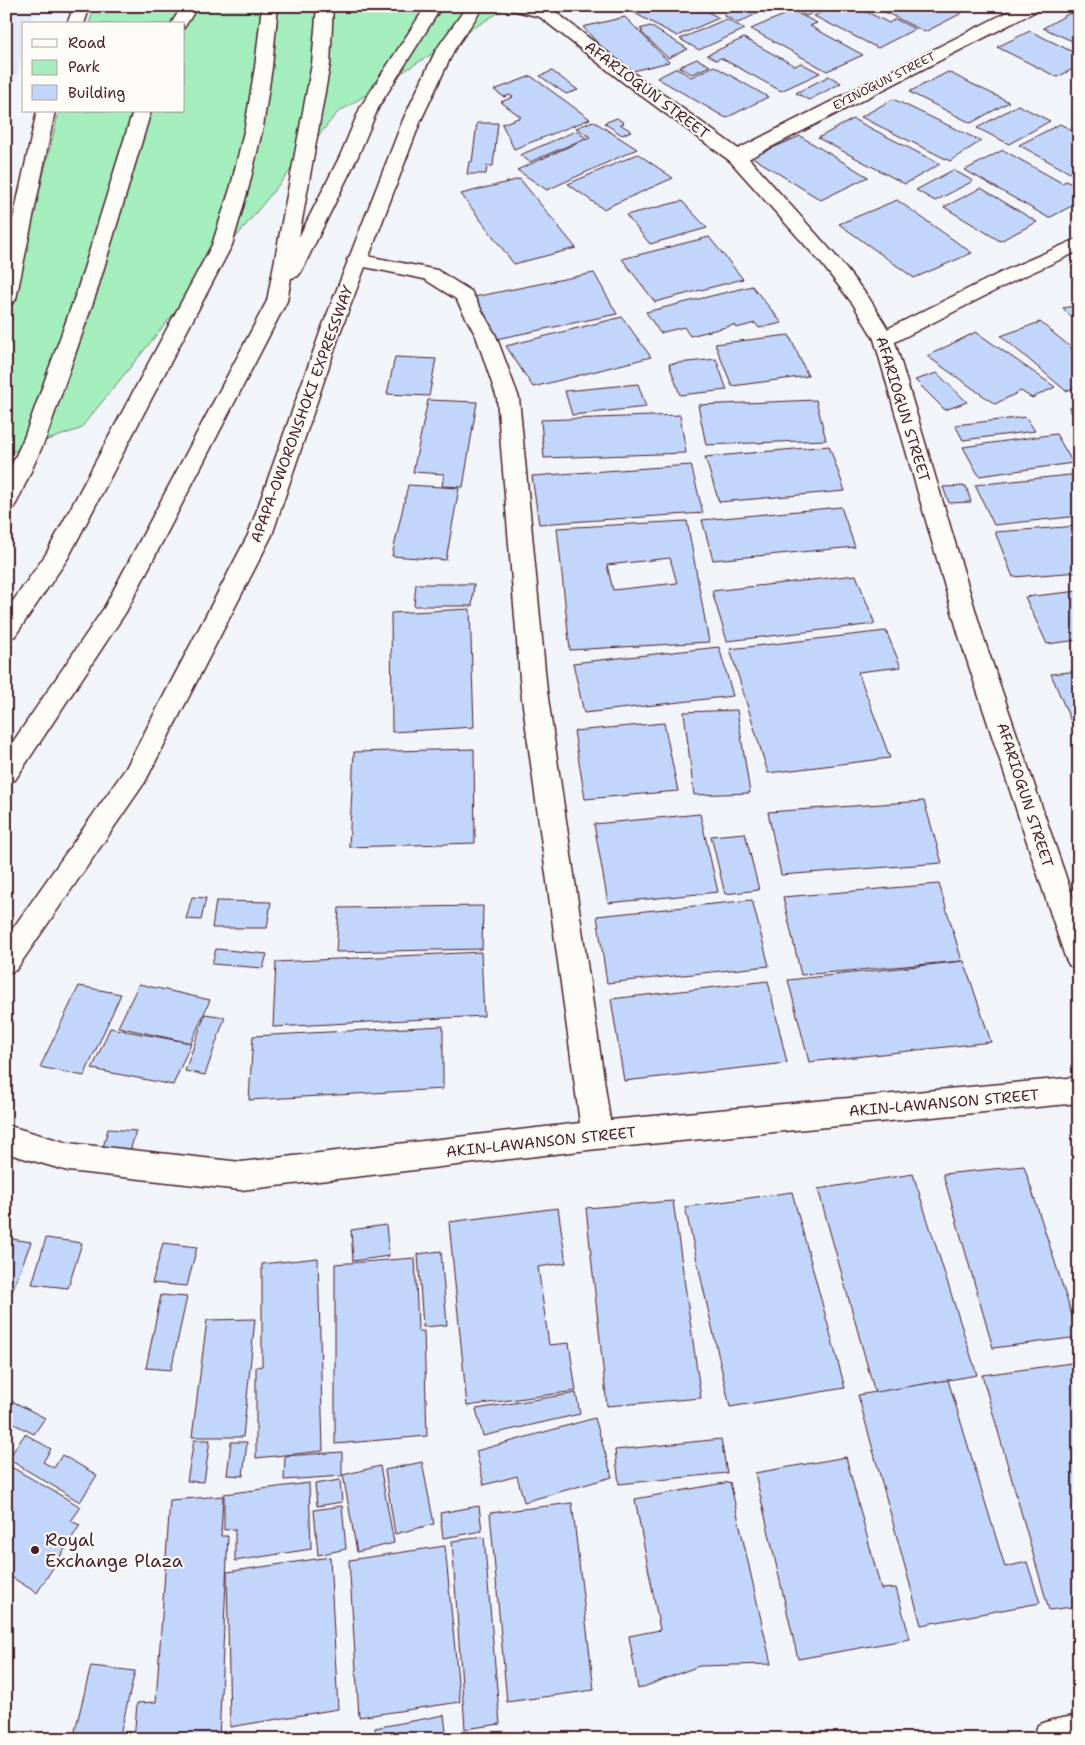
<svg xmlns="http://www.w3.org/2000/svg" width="1085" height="1745" font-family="'Shantell Sans',sans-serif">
  <rect width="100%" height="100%" fill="#f1f4f8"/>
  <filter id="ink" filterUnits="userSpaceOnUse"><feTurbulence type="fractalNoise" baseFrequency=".02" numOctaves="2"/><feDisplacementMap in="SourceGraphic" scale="10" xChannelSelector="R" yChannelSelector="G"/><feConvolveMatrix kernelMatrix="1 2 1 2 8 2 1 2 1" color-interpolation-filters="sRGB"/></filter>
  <g filter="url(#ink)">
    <!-- built -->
    <path fill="#e3ebf9" d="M6,6H36L31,24H24V49L6,113Z"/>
    <!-- green -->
    <path fill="#a4edbc" stroke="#778674" d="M95,6H509L337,113L80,429L6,454V301L26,246L59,111H184V24H89Z"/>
    <!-- building -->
    <g fill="#c2d5fa" stroke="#4a1f2b" fill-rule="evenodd">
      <path d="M638,6H698L719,18L677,36L629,10Z"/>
      <path d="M719,6H772L738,23L723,15L730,12Z"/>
      <path d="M789,6H828L806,16Z"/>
      <path d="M833,6H855L889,23L895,19L915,29L878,48L814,16Z"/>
      <path d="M873,6H949L962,13L925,32Z"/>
      <path d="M793,11L817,23L810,26L863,55L827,71L751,29Z"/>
      <path d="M1070,13L1079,17V44L1043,28Z"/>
      <path d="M625,17L669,62L625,73L583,27Z"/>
      <path d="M726,19L745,29L699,50L680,39Z"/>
      <path d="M650,26L688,49L668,58L641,32L643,31L640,29Z"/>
      <path d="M1030,31L1079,55V66L1057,77L997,47Z"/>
      <path d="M744,38L795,66L801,63L820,73L781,91L721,58L716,60L707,55Z"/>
      <path d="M697,59L710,66L692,74L679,67Z"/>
      <path d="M714,66L768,97L726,118L657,78L677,68L691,77Z"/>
      <path d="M552,71L578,90L566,94L540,76Z"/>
      <path d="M948,72L1009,102L971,123L909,92Z"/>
      <path d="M531,76L590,119L514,149L502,124L521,117L501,102L513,97L510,95L504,97L494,90Z"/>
      <path d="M829,76L841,83L809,100L796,93Z"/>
      <path d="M893,99L981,141L950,161L861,117Z"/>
      <path d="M1018,105L1050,121L1009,144L977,128Z"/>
      <path d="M617,118L624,123L620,124L631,131L622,135L604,123Z"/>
      <path d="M853,119L940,164L905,184L818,138Z"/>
      <path d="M593,121L637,149L547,190L517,170L590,137L576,128Z"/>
      <path d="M477,123H498L493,166H487L486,174H467L469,162H472Z"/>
      <path d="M1060,124L1079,134V178L1019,145Z"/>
      <path d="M576,131L586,138L530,162L520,155Z"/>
      <path d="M800,136L868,177L821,200L752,157Z"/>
      <path d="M1003,150L1062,183L1066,181L1079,188V202L1049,218L965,170Z"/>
      <path d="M638,154L673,178L603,209L568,184Z"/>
      <path d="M953,170L973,181L935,201L916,190Z"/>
      <path d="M520,179L576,248L514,264L461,194Z"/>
      <path d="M981,188L1037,222L1000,241L944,207Z"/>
      <path d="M897,200L972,253L914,278L839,224Z"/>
      <path d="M682,201L707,228L650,244L626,215Z"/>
      <path d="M709,237L743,279L655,302L622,259Z"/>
      <path d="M594,273L617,314L496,339L474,297Z"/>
      <path d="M752,286L782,323L759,328L755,323L737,328L734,325L690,336L684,327L660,333L646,312Z"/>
      <path d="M1079,305V325L1063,308Z"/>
      <path d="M622,317L651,357L533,387L506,346Z"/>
      <path d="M1040,322L1079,354V386L1066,391L1001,336Z"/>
      <path d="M976,332L1055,387L1032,398L1021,391L995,404L927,356Z"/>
      <path d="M789,335L808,376L732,386L715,344Z"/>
      <path d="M395,357L436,359L429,396L387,394Z"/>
      <path d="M716,359L727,390L680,395L669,364Z"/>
      <path d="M937,373L967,402L945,410L915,380Z"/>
      <path d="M638,384L646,407L572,415L565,391Z"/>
      <path d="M428,400L477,402L463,487L442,486L444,474L413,472Z"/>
      <path d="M816,400L826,440L706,445L698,405Z"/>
      <path d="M1079,407V425L1069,408Z"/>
      <path d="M680,415L686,453L544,458L541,420Z"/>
      <path d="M1026,417L1035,431L963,440L955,425Z"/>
      <path d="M1056,434L1073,463L979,476L963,447Z"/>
      <path d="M829,446L845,491L719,502L705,457Z"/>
      <path d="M691,465L703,513L539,524L532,476Z"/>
      <path d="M1079,474V516L994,525L975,485Z"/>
      <path d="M408,485L459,488L446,560L392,556Z"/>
      <path d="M966,486L971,502L949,503L943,487Z"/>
      <path d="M841,507L855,547L713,560L702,520Z"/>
      <path d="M687,521L709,642L570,650L557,528ZM670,558L677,583L613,590L607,565Z"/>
      <path d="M1079,526V572L1013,577L995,532Z"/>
      <path d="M856,575L875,624L727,641L712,591Z"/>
      <path d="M416,584H474L472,606H414Z"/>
      <path d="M1079,591V640L1047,644L1025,597Z"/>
      <path d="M470,609L474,727L392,732L391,613Z"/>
      <path d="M886,631L901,667L858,672L890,758L768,773L730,649Z"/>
      <path d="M719,647L733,696L584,713L573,663Z"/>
      <path d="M1079,671V723L1072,724L1051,674Z"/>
      <path d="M737,710L750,793L694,795L684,712Z"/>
      <path d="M664,723L678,791L585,799L574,731Z"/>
      <path d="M474,749L475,843L349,847L354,752Z"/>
      <path d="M924,801L942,863L781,875L768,812Z"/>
      <path d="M700,814L718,892L608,903L594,824Z"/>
      <path d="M745,833L759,890L725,894L711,836Z"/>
      <path d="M939,884L962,961L801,975L783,897Z"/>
      <path d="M192,897L206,898L201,920L186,919Z"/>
      <path d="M752,900L769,966L607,983L597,916Z"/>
      <path d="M216,901L271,902L267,928H212Z"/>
      <path d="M483,906L482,949L336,952L339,908Z"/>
      <path d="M216,949L267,954L263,968L212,964Z"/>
      <path d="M481,952L484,1016L273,1027L276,962Z"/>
      <path d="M964,961L991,1042L809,1062L788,980Z"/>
      <path d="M768,981L787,1063L624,1081L611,999Z"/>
      <path d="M139,984L210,1000L191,1043L118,1027Z"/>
      <path d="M79,986L121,994L84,1076L40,1067Z"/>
      <path d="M205,1014L225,1017L205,1075L185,1071Z"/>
      <path d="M443,1026V1089L249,1100L253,1036Z"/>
      <path d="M110,1028L191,1043L173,1085L92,1069Z"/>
      <path d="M108,1129L136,1131L129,1154L102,1151Z"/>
      <path d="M1024,1166L1079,1337L993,1348L943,1174Z"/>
      <path d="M913,1174L977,1375L875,1393L818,1189Z"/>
      <path d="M792,1192L845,1388L730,1407L685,1207Z"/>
      <path d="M673,1201L701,1398L607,1406L586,1208Z"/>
      <path d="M558,1208L566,1263L538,1267L549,1345L569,1343L576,1391L467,1406L449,1222Z"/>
      <path d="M386,1225L389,1256L353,1261L351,1230Z"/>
      <path d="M6,1238L31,1242L8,1302H6Z"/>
      <path d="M46,1238L82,1243L68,1288L32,1284Z"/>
      <path d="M163,1243L197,1247L187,1286L152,1283Z"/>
      <path d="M441,1251L447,1325L423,1327L418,1254Z"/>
      <path d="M318,1258L323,1451L256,1458V1367L262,1366V1264Z"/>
      <path d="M415,1258L418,1331H424L427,1436L335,1444V1264Z"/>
      <path d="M161,1295L187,1297L171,1370L146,1368Z"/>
      <path d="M255,1319L243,1437H192L207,1320Z"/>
      <path d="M1079,1362V1606L1049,1610L982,1375Z"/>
      <path d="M948,1380L1005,1567L1027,1562L1040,1603L921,1625L858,1395Z"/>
      <path d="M576,1393L580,1414L483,1436L476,1409Z"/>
      <path d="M6,1398L45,1418L34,1434L6,1420Z"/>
      <path d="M595,1418L612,1477L524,1502L517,1476L484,1485L476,1451Z"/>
      <path d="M25,1434L51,1449L43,1462L54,1468L62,1455L97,1475L80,1502L8,1459Z"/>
      <path d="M721,1439L727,1473L619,1484L615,1450Z"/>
      <path d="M194,1440H210L204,1482L187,1481Z"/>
      <path d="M231,1442H247L243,1476L227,1475Z"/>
      <path d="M342,1452V1476L284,1480L285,1456Z"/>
      <path d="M846,1457L881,1589L896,1588L910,1639L798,1659L755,1473Z"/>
      <path d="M422,1462L434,1524L395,1534L385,1470Z"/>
      <path d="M6,1464L81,1507L71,1521L80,1525L37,1593L8,1575L6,1577Z"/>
      <path d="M380,1466L394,1543L357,1552L343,1475Z"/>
      <path d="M340,1480L342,1502L317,1506L315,1484Z"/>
      <path d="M730,1482L771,1664L699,1666L638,1689L629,1636L660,1630L635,1499Z"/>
      <path d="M309,1483L311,1549L235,1561V1529L224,1530V1494Z"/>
      <path d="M223,1496L221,1536H228L219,1739H134L137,1703L156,1702L170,1500Z"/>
      <path d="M572,1503L594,1690L507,1702L490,1513Z"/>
      <path d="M342,1506L346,1549L318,1555L314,1510Z"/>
      <path d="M479,1506L482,1531L443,1538L440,1513Z"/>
      <path d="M484,1537L500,1724L465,1729L452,1541Z"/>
      <path d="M445,1546L460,1702L359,1717L349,1560Z"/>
      <path d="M330,1557L338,1709L230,1727L227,1572Z"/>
      <path d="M91,1666L135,1671L119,1739H73Z"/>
      <path d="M444,1715L447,1739H376L375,1728Z"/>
    </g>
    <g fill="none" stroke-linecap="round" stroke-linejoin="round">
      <!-- minor casing -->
      <g stroke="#4a1f2b" stroke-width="3">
        <g id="minor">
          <path d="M1019,6H1040L1038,10L744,161L737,163L730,161L728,157L730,153Z"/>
          <path d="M1079,238V251L1020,278L891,344L884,345L877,344L874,339L877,334L1006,270Z"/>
          <path d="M357,254L437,270L471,291L496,336L519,398L547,691L610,1120L1079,1077V1103L597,1149L241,1190L68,1171L6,1153V1125L68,1143L241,1162L580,1123L521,691L497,398L476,336L456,299L424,279L350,264L347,260L350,256Z"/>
          <path d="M1079,1715V1739H1033L1038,1725L1052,1720Z"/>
        </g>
      </g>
      <!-- tertiary casing -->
      <g stroke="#4a1f2b" stroke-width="3">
        <path id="tertiary" d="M510,6H539L552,9L636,75L744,153L835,255L869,298L894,339L983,636L1079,915V969L1069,965L1065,957L959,636L874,339L853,304L821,263L730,161L624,83L540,17L512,10Z"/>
      </g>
      <!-- primary casing -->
      <g stroke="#4a1f2b" stroke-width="3">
        <g id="primary">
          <path d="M74,6H90L84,24H67Z"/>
          <path d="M467,6H484L454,50L421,120L341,330L272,535L145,782L16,970L6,973V938L126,768L248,535L321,330L403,120L436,50Z"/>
          <path d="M37,111H55L16,299L13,303L6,305V251Z"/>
        </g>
      </g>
      <!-- motorway casing -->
      <g stroke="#4a1f2b" stroke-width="3">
        <g id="motorway">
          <path d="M182,6H198L184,28V24H171Z"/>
          <path d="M262,6H278L272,67L263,127L249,186L232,245L68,558L15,636L6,639V611L46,554L212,245L231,186L245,127L255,67Z"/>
          <path d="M317,6H333L330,64L299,237L340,156L361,106L426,6H442L379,106L358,156L301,272L298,276L291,278L287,301L126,612L15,780L6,783V752L104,608L267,301L312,64Z"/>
          <path d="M133,111H151L97,291L46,438L17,502L14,507L6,510V477L24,438L77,291Z"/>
        </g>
      </g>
      <!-- minor -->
      <use href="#minor" fill="#fdfcf7" fill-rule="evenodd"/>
      <!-- tertiary -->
      <use href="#tertiary" fill="#fdfcf7" fill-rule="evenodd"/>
      <!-- primary -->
      <use href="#primary" fill="#fdfcf7" fill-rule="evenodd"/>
      <!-- motorway -->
      <use href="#motorway" fill="#fdfcf7" fill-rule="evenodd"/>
    </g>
  </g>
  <!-- markers -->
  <circle fill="#4a1f2b" stroke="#fdfcf7" stroke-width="2" cx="35" cy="1550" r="5"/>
  <g text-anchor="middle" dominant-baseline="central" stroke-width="4" stroke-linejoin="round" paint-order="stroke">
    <!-- far-street labels -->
    <g font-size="12" fill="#4a1f2b" stroke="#fdfcf7">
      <text transform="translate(884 81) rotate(-27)">EYINOGUN STREET</text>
    </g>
    <!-- street labels -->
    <g font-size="15" fill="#4a1f2b" stroke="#fdfcf7">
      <text transform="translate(647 90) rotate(37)">AFARIOGUN STREET</text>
      <text transform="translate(903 409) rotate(73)">AFARIOGUN STREET</text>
      <text transform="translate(302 414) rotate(-70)">APAPA-OWORONSHOKI EXPRESSWAY</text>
      <text transform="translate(1025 795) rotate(72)">AFARIOGUN STREET</text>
      <text transform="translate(944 1103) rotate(-5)">AKIN-LAWANSON STREET</text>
      <text transform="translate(541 1142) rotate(-6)">AKIN-LAWANSON STREET</text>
    </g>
    <!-- near-poi labels -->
    <g font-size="18" fill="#4a1f2b" stroke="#fdfcf7" text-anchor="start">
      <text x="45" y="1540">Royal<tspan x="45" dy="21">Exchange Plaza</tspan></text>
    </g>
  </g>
  <!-- margin -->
  <rect width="1085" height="1745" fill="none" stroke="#fdfcf7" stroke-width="25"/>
  <rect x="12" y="12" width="1060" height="1720" fill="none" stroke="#4a1f2b" stroke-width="2" filter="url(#ink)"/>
  <!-- legend -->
  <rect x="22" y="22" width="162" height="90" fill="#fdfcf7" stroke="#b5a4a5"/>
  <rect x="32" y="39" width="25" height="8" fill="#fdfcf7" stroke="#b5a4a5"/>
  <text x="68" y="48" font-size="15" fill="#4a1f2b">Road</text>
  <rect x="32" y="60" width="25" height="15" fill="#a4edbc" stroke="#b5a4a5"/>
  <text x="68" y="72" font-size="15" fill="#4a1f2b">Park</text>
  <rect x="32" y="85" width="25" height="15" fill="#c2d5fa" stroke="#b5a4a5"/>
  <text x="68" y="98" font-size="15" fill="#4a1f2b">Building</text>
</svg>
